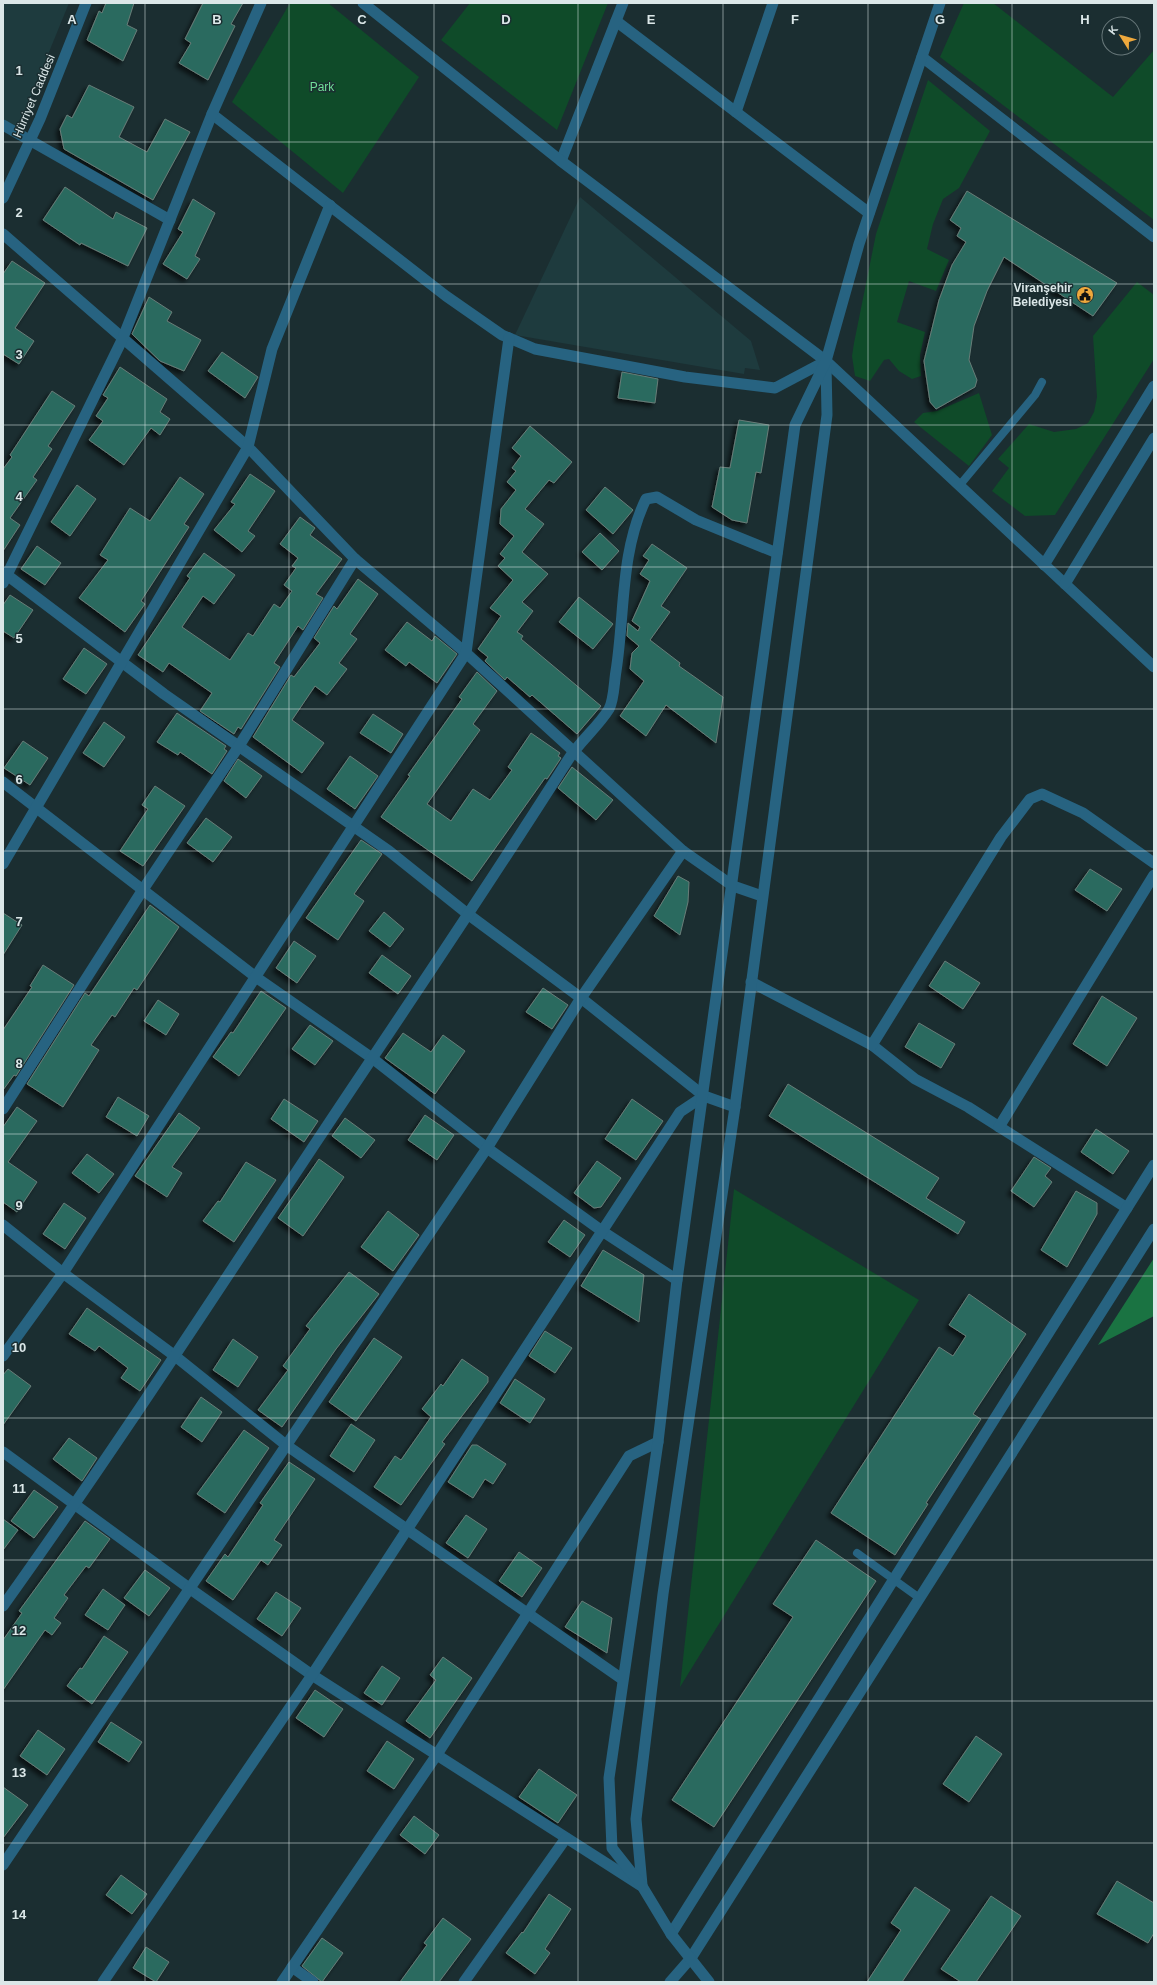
<svg xmlns="http://www.w3.org/2000/svg" width="1157" height="1985" font-family="Helvetica,sans-serif">
  <defs>
    <filter id="shadow"><feDropShadow dx="-3.5" dy="3.5" stdDeviation="2" flood-color="#0009"/></filter>
  </defs>
  <rect width="100%" height="100%" fill="#1b2e31"/>
  <!-- built -->
  <g fill="#1e3b3e">
    <path d="M3,3H69L18,128L3,119Z"/>
    <path d="M580,197L751,341L760,370L745,368L744,374L515,335Z"/>
  </g>
  <!-- green -->
  <g fill="#0f4b29">
    <path d="M290,3H328L419,77L343,193L232,102Z"/>
    <path d="M470,3H608L557,130L441,40Z"/>
    <path d="M964,3H993L1113,97L1154,50V220L940,57Z"/>
    <path d="M928,80L990,131L959,188L943,199L933,224L927,249L949,260L936,291L909,281L897,322L925,332L920,355L921,376L912,379L899,371L889,359L884,360L870,381L855,376L852,356L854,343L876,234Z"/>
    <path d="M1137,282L1154,295V359L1055,515L1025,516L992,491L1009,468L998,459L1029,424L1054,432L1076,429L1088,423L1094,412L1097,397L1093,336Z"/>
    <path d="M979,393L992,435L969,466L914,422L923,413L937,411Z"/>
    <path d="M734,1189L919,1300L680,1687Z"/>
  </g>
  <!-- forest -->
  <path fill="#1a7342" d="M1154,1258V1316L1098,1345Z"/>
  <!-- building -->
  <g fill="#296a5f" stroke="#687d78" filter="url(#shadow)">
    <path d="M106,3H134L127,25L137,30L123,61L87,40L99,11L102,13Z"/>
    <path d="M203,3H243L231,24L235,26L208,80L179,63L191,43L185,39Z"/>
    <path d="M89,85L134,107L119,137L147,152L165,119L190,132L153,200L64,149L60,129L67,115L72,118Z"/>
    <path d="M65,187L113,219L116,212L147,228L128,266L81,243L80,245L43,220Z"/>
    <path d="M967,191L1117,283L1093,316L1004,257L987,291L974,326L969,360L977,380L975,387L936,409L930,402L924,361L939,300L952,265L966,242L957,236L961,228L950,220Z"/>
    <path d="M193,199L215,213L195,256L200,259L187,279L163,264L183,232L178,229Z"/>
    <path d="M12,261L45,283L15,328L34,341L19,364L3,354V274Z"/>
    <path d="M149,297L172,312L167,321L201,340L184,371L160,361L132,334Z"/>
    <path d="M222,352L258,377L245,398L208,371Z"/>
    <path d="M120,367L167,399L160,412L170,419L160,435L151,428L124,465L89,440L103,421L96,416L108,398L103,395Z"/>
    <path d="M622,372L658,379L655,403L618,398Z"/>
    <path d="M52,391L75,406L48,446L52,449L33,477L37,480L10,518L20,525L3,551V469L12,457L10,455Z"/>
    <path d="M739,420L769,425L761,473L756,472L747,523L732,520L712,507L720,467L730,468Z"/>
    <path d="M530,426L572,462L554,483L549,480L525,509L544,524L522,552L548,574L522,602L533,611L517,632L523,636L521,639L601,706L577,734L532,695L530,697L507,677L505,680L485,661L488,657L478,649L501,616L490,608L513,580L498,566L505,558L500,554L514,536L500,524L501,509L516,490L507,482L516,471L512,468L521,456L512,448Z"/>
    <path d="M250,474L275,491L248,531L255,536L242,552L214,530L235,504L231,502Z"/>
    <path d="M180,477L204,494L184,524L189,527L141,601L145,604L125,632L79,598L108,560L100,555L130,508L150,521Z"/>
    <path d="M77,485L96,499L70,536L51,522Z"/>
    <path d="M605,487L633,510L613,534L586,510Z"/>
    <path d="M300,517L315,528L310,535L342,559L316,594L323,598L303,630L298,626L274,663L280,667L241,729L238,727L234,734L200,711L212,693L169,663L163,672L138,655L190,578L187,576L204,553L235,575L214,604L203,596L182,627L230,660L248,633L253,636L274,604L280,608L292,591L284,585L296,568L292,566L298,558L280,544Z"/>
    <path d="M600,533L619,551L602,570L582,552Z"/>
    <path d="M652,544L687,568L661,606L670,612L650,640L680,663L679,666L723,697L716,743L666,705L646,736L620,716L644,681L630,669L632,653L639,646L627,636L628,623L638,631L640,627L632,621L650,581L640,574L649,560L643,556Z"/>
    <path d="M37,546L61,563L45,585L21,569Z"/>
    <path d="M358,579L378,594L350,634L357,639L339,663L347,669L327,695L315,686L292,720L324,743L302,773L253,737L291,675L294,677L320,643L314,638L334,606L337,609Z"/>
    <path d="M10,595L33,610L14,638L3,631V605Z"/>
    <path d="M579,597L613,624L593,649L559,622Z"/>
    <path d="M407,622L432,641L435,636L457,654L437,683L409,662L406,666L385,650Z"/>
    <path d="M84,648L107,664L86,694L63,679Z"/>
    <path d="M477,672L497,691L473,724L480,730L427,804L451,821L473,789L490,800L512,770L508,767L531,733L560,753L558,756L561,758L547,779L545,778L472,881L381,817L410,776L408,775L462,699L459,697Z"/>
    <path d="M177,713L226,746L224,749L227,751L212,774L180,752L178,755L157,742Z"/>
    <path d="M373,714L403,734L391,753L360,733Z"/>
    <path d="M104,722L125,737L104,767L83,753Z"/>
    <path d="M23,741L48,758L30,785L4,768Z"/>
    <path d="M350,756L378,776L355,809L327,789Z"/>
    <path d="M238,759L262,776L246,798L224,781Z"/>
    <path d="M572,767L613,800L596,820L558,788Z"/>
    <path d="M155,786L185,806L143,866L120,851L148,809L142,805Z"/>
    <path d="M206,818L232,837L213,862L187,843Z"/>
    <path d="M361,840L382,854L354,894L364,901L338,940L306,918Z"/>
    <path d="M1090,869L1122,889L1107,911L1075,890Z"/>
    <path d="M678,876L689,882L688,902L680,935L654,916Z"/>
    <path d="M150,905L179,927L137,990L134,988L115,1017L112,1015L91,1045L99,1050L63,1107L27,1084L85,993L89,996Z"/>
    <path d="M384,912L404,929L390,947L369,931Z"/>
    <path d="M3,913L22,925L3,955Z"/>
    <path d="M294,941L316,956L297,983L276,968Z"/>
    <path d="M382,955L411,976L398,994L369,973Z"/>
    <path d="M945,961L980,983L963,1009L929,986Z"/>
    <path d="M43,965L74,985L16,1076L14,1075L3,1090V1030L32,987L30,986Z"/>
    <path d="M543,988L568,1005L552,1029L526,1012Z"/>
    <path d="M261,991L286,1008L239,1076L213,1057L231,1032L233,1033Z"/>
    <path d="M1102,996L1137,1018L1107,1066L1073,1044Z"/>
    <path d="M158,1000L179,1014L166,1035L144,1021Z"/>
    <path d="M919,1023L955,1044L941,1068L905,1047Z"/>
    <path d="M310,1025L333,1041L315,1065L292,1049Z"/>
    <path d="M403,1033L431,1052L443,1035L465,1051L435,1094L385,1058Z"/>
    <path d="M788,1084L939,1178L926,1198L965,1222L958,1234L769,1116Z"/>
    <path d="M118,1097L149,1116L137,1136L106,1117Z"/>
    <path d="M284,1099L318,1121L304,1142L271,1119Z"/>
    <path d="M632,1099L663,1121L636,1160L605,1139Z"/>
    <path d="M17,1107L37,1121L8,1162L37,1182L17,1212L3,1202V1127Z"/>
    <path d="M179,1113L200,1128L172,1167L182,1173L167,1197L135,1176Z"/>
    <path d="M425,1115L454,1135L437,1160L408,1140Z"/>
    <path d="M345,1118L375,1140L361,1158L332,1136Z"/>
    <path d="M1096,1129L1129,1151L1113,1174L1081,1152Z"/>
    <path d="M87,1154L114,1174L99,1193L72,1173Z"/>
    <path d="M1034,1157L1051,1168L1045,1176L1052,1182L1034,1207L1011,1191Z"/>
    <path d="M319,1159L344,1177L303,1236L278,1218Z"/>
    <path d="M597,1161L621,1178L601,1207L594,1208L574,1193Z"/>
    <path d="M246,1162L276,1180L234,1242L203,1221L218,1201L220,1202Z"/>
    <path d="M1076,1191L1097,1203V1214L1067,1267L1041,1250Z"/>
    <path d="M64,1203L86,1218L65,1249L43,1234Z"/>
    <path d="M388,1211L419,1235L393,1271L361,1247Z"/>
    <path d="M564,1220L585,1235L570,1257L548,1242Z"/>
    <path d="M603,1250L644,1275L639,1322L581,1286Z"/>
    <path d="M349,1272L379,1294L336,1349L282,1427L258,1410L288,1370L283,1366L310,1329L306,1326Z"/>
    <path d="M969,1294L1026,1334L973,1414L981,1419L926,1503L928,1504L895,1555L831,1513L939,1347L953,1356L966,1336L949,1325Z"/>
    <path d="M87,1308L161,1360L140,1391L121,1378L128,1368L99,1346L95,1351L69,1334Z"/>
    <path d="M545,1331L572,1348L555,1373L529,1356Z"/>
    <path d="M374,1338L402,1357L356,1421L329,1402Z"/>
    <path d="M233,1339L258,1357L238,1387L213,1370Z"/>
    <path d="M462,1359L488,1377V1382L442,1442L445,1444L401,1505L374,1487L395,1456L401,1460L431,1417L422,1409L441,1384L443,1386Z"/>
    <path d="M8,1369L31,1386L3,1425V1375Z"/>
    <path d="M515,1379L545,1399L530,1423L500,1403Z"/>
    <path d="M201,1397L222,1412L202,1442L181,1427Z"/>
    <path d="M351,1424L375,1440L354,1472L330,1456Z"/>
    <path d="M244,1430L269,1448L225,1513L197,1494Z"/>
    <path d="M69,1438L97,1458L82,1481L53,1459Z"/>
    <path d="M472,1445H477L506,1464L493,1484L485,1479L473,1498L448,1482Z"/>
    <path d="M289,1462L315,1479L274,1540L282,1545L268,1565L261,1560L233,1600L206,1581L225,1554L228,1557L263,1505L260,1503Z"/>
    <path d="M34,1490L58,1507L34,1538L11,1521Z"/>
    <path d="M466,1515L487,1529L468,1558L446,1543Z"/>
    <path d="M3,1519L18,1530L3,1550Z"/>
    <path d="M85,1521L110,1539L89,1568L86,1566L64,1595L68,1598L54,1618L61,1623L52,1635L45,1630L3,1690V1640L22,1613L19,1611Z"/>
    <path d="M816,1540L876,1581L714,1827L672,1800L793,1617L773,1604Z"/>
    <path d="M519,1552L542,1568L522,1597L499,1581Z"/>
    <path d="M145,1570L170,1588L149,1616L124,1598Z"/>
    <path d="M103,1589L125,1605L108,1630L85,1615Z"/>
    <path d="M276,1592L301,1608L282,1636L257,1619Z"/>
    <path d="M582,1601L612,1618L607,1653L565,1627Z"/>
    <path d="M104,1636L128,1652L92,1704L67,1686L80,1668L82,1669Z"/>
    <path d="M443,1657L472,1678L430,1738L406,1721L436,1680L430,1675Z"/>
    <path d="M382,1666L400,1678L382,1705L364,1693Z"/>
    <path d="M315,1690L343,1709L324,1737L296,1718Z"/>
    <path d="M111,1722L142,1742L129,1762L98,1742Z"/>
    <path d="M38,1730L65,1749L47,1775L20,1756Z"/>
    <path d="M976,1736L1002,1754L969,1802L943,1784Z"/>
    <path d="M387,1741L414,1759L394,1789L367,1771Z"/>
    <path d="M539,1769L577,1795L558,1823L519,1797Z"/>
    <path d="M3,1787L28,1805L3,1838Z"/>
    <path d="M414,1816L439,1835L425,1854L400,1835Z"/>
    <path d="M121,1875L147,1894L132,1914L106,1895Z"/>
    <path d="M1117,1881L1154,1903V1933L1148,1943L1097,1914Z"/>
    <path d="M915,1887L950,1910L902,1982H867L901,1930L891,1923Z"/>
    <path d="M549,1894L571,1909L545,1949L550,1953L535,1974L506,1953L522,1932L523,1933Z"/>
    <path d="M991,1896L1021,1916L976,1982H961L941,1969Z"/>
    <path d="M443,1918L471,1939L439,1982H400L427,1945L424,1943Z"/>
    <path d="M322,1938L343,1953L322,1982L302,1966Z"/>
    <path d="M146,1947L169,1962L156,1982L133,1968Z"/>
  </g>
  <g fill="none" stroke-linecap="round" stroke-linejoin="round">
    <!-- service -->
    <g stroke="#276381" stroke-width="8">
      <path d="M959,486L1035,395L1042,382"/>
      <path d="M857,1553L918,1597"/>
    </g>
    <!-- minor -->
    <g stroke="#276381" stroke-width="11">
      <path d="M616,21L869,213"/>
      <path d="M922,57L1154,237"/>
      <path d="M736,112L773,3"/>
      <path d="M212,114L446,296L502,335L535,349L685,377L775,388L826,361"/>
      <path d="M3,125L170,220"/>
      <path d="M561,161L623,3"/>
      <path d="M3,234L248,447L355,559L466,653L683,851L733,886L762,896"/>
      <path d="M3,572L164,694L389,851L469,915L581,998L704,1096"/>
      <path d="M3,583L122,340L212,114L261,3"/>
      <path d="M3,782L257,978L372,1058L487,1148L602,1231L677,1280"/>
      <path d="M3,864L248,447L272,349L330,205"/>
      <path d="M751,982L872,1045L915,1079L968,1107L1127,1208"/>
      <path d="M872,1045L1001,837L1030,799L1042,794L1083,813L1154,863"/>
      <path d="M3,1109L142,891L239,746L355,559"/>
      <path d="M999,1127L1154,875"/>
      <path d="M3,1225L63,1273L175,1356L286,1445L622,1679"/>
      <path d="M3,1356L63,1273L466,653L509,338"/>
      <path d="M3,1452L189,1588L312,1675L640,1885"/>
      <path d="M3,1606C132,1426 251,1238 375,1054C440,957 505,859 568,760C579,742 598,727 609,709C614,700 614,683 616,671C625,614 620,552 646,499L657,497L696,520L777,553"/>
      <path d="M3,1865L487,1148L581,998L683,851"/>
      <path d="M292,1967L313,1982"/>
      <path d="M103,1982L312,1675L680,1112L704,1096L735,1107"/>
      <path d="M282,1982L436,1756L629,1456L658,1442"/>
      <path d="M464,1982L566,1838"/>
      <path d="M670,1982L691,1958"/>
    </g>
    <!-- tertiary -->
    <g stroke="#276381" stroke-width="11">
      <path d="M363,3L561,161L826,361L1154,667"/>
      <path d="M3,198L40,119L86,3"/>
      <path d="M1044,565L1154,386"/>
      <path d="M1065,584L1154,438"/>
      <path d="M642,1885L636,1819L663,1594L735,1107L827,415L826,364"/>
      <path d="M671,1934L1154,1165"/>
      <path d="M691,1958L1154,1229"/>
      <path d="M709,1982L671,1934L642,1886L612,1848L609,1778L658,1442L677,1280L795,425L826,361L859,244L940,3"/>
    </g>
  </g>
  <!-- grid -->
  <path fill="none" stroke="#dbe7e8" stroke-width="1" stroke-opacity="0.55" d="M145,3V1982M289,3V1982M434,3V1982M578,3V1982M723,3V1982M868,3V1982M1012,3V1982M3,142H1154M3,284H1154M3,425H1154M3,567H1154M3,709H1154M3,851H1154M3,992H1154M3,1134H1154M3,1276H1154M3,1418H1154M3,1560H1154M3,1701H1154M3,1843H1154"/>
  <!-- icons -->
  <defs>
    <g id="civic-disc" transform="scale(0.9)"><circle r="9.5" fill="#eea83c" stroke="#1b2e31"/><path d="M-.6-6.5H3V-4.5H.6V-3L4-1V1h2V6H-6V1h2V-1L-.6-3ZM-1.2 2.5V6h2.4V2.5Z" fill="#111"/></g>
  </defs>
  <g fill-rule="evenodd">
    <use href="#civic-disc" x="1085" y="295"/>
  </g>
  <g text-anchor="middle" dominant-baseline="central" stroke-width="3" stroke-linejoin="round" paint-order="stroke">
    <!-- park labels -->
    <g font-size="12" fill="#70de98" stroke="#1b2e31">
      <text x="322" y="87">Park</text>
    </g>
    <!-- street labels -->
    <g font-size="12" fill="#dbe7e8" stroke="#1b2e31">
      <text transform="translate(34 96) rotate(-67)">Hürriyet Caddesi</text>
    </g>
    <!-- poi labels -->
    <g font-size="12" font-weight="bold" fill="#dbe7e8" stroke="#1b2e31" text-anchor="end">
      <text x="1072" y="288">Viranşehir<tspan x="1072" dy="14">Belediyesi</tspan></text>
    </g>
  </g>
  <g font-size="13" text-anchor="middle" font-weight="bold" fill="#dbe7e8" stroke="#1b2e31" stroke-width="3" stroke-linejoin="round" paint-order="stroke">
    <text x="72" y="24">A</text>
    <text x="217" y="24">B</text>
    <text x="362" y="24">C</text>
    <text x="506" y="24">D</text>
    <text x="651" y="24">E</text>
    <text x="795" y="24">F</text>
    <text x="940" y="24">G</text>
    <text x="1085" y="24">H</text>
    <text x="19" y="75">1</text>
    <text x="19" y="217">2</text>
    <text x="19" y="359">3</text>
    <text x="19" y="501">4</text>
    <text x="19" y="643">5</text>
    <text x="19" y="784">6</text>
    <text x="19" y="926">7</text>
    <text x="19" y="1068">8</text>
    <text x="19" y="1210">9</text>
    <text x="19" y="1352">10</text>
    <text x="19" y="1493">11</text>
    <text x="19" y="1635">12</text>
    <text x="19" y="1777">13</text>
    <text x="19" y="1919">14</text>
  </g>
  <!-- border -->
  <rect width="1157" height="1985" fill="none" stroke="#dbe7e8" stroke-width="8"/>
  <!-- north arrow -->
  <g transform="translate(1121 36) rotate(307)"><circle r="19" fill="#1b2e31" stroke="#68787a"/>
  <path d="M0-3L7 15L0 10L-7 15Z" fill="#eea83c"/>
  <text y="-6" font-size="11" font-weight="bold" text-anchor="middle" fill="#dbe7e8">K</text>
  </g>
</svg>
